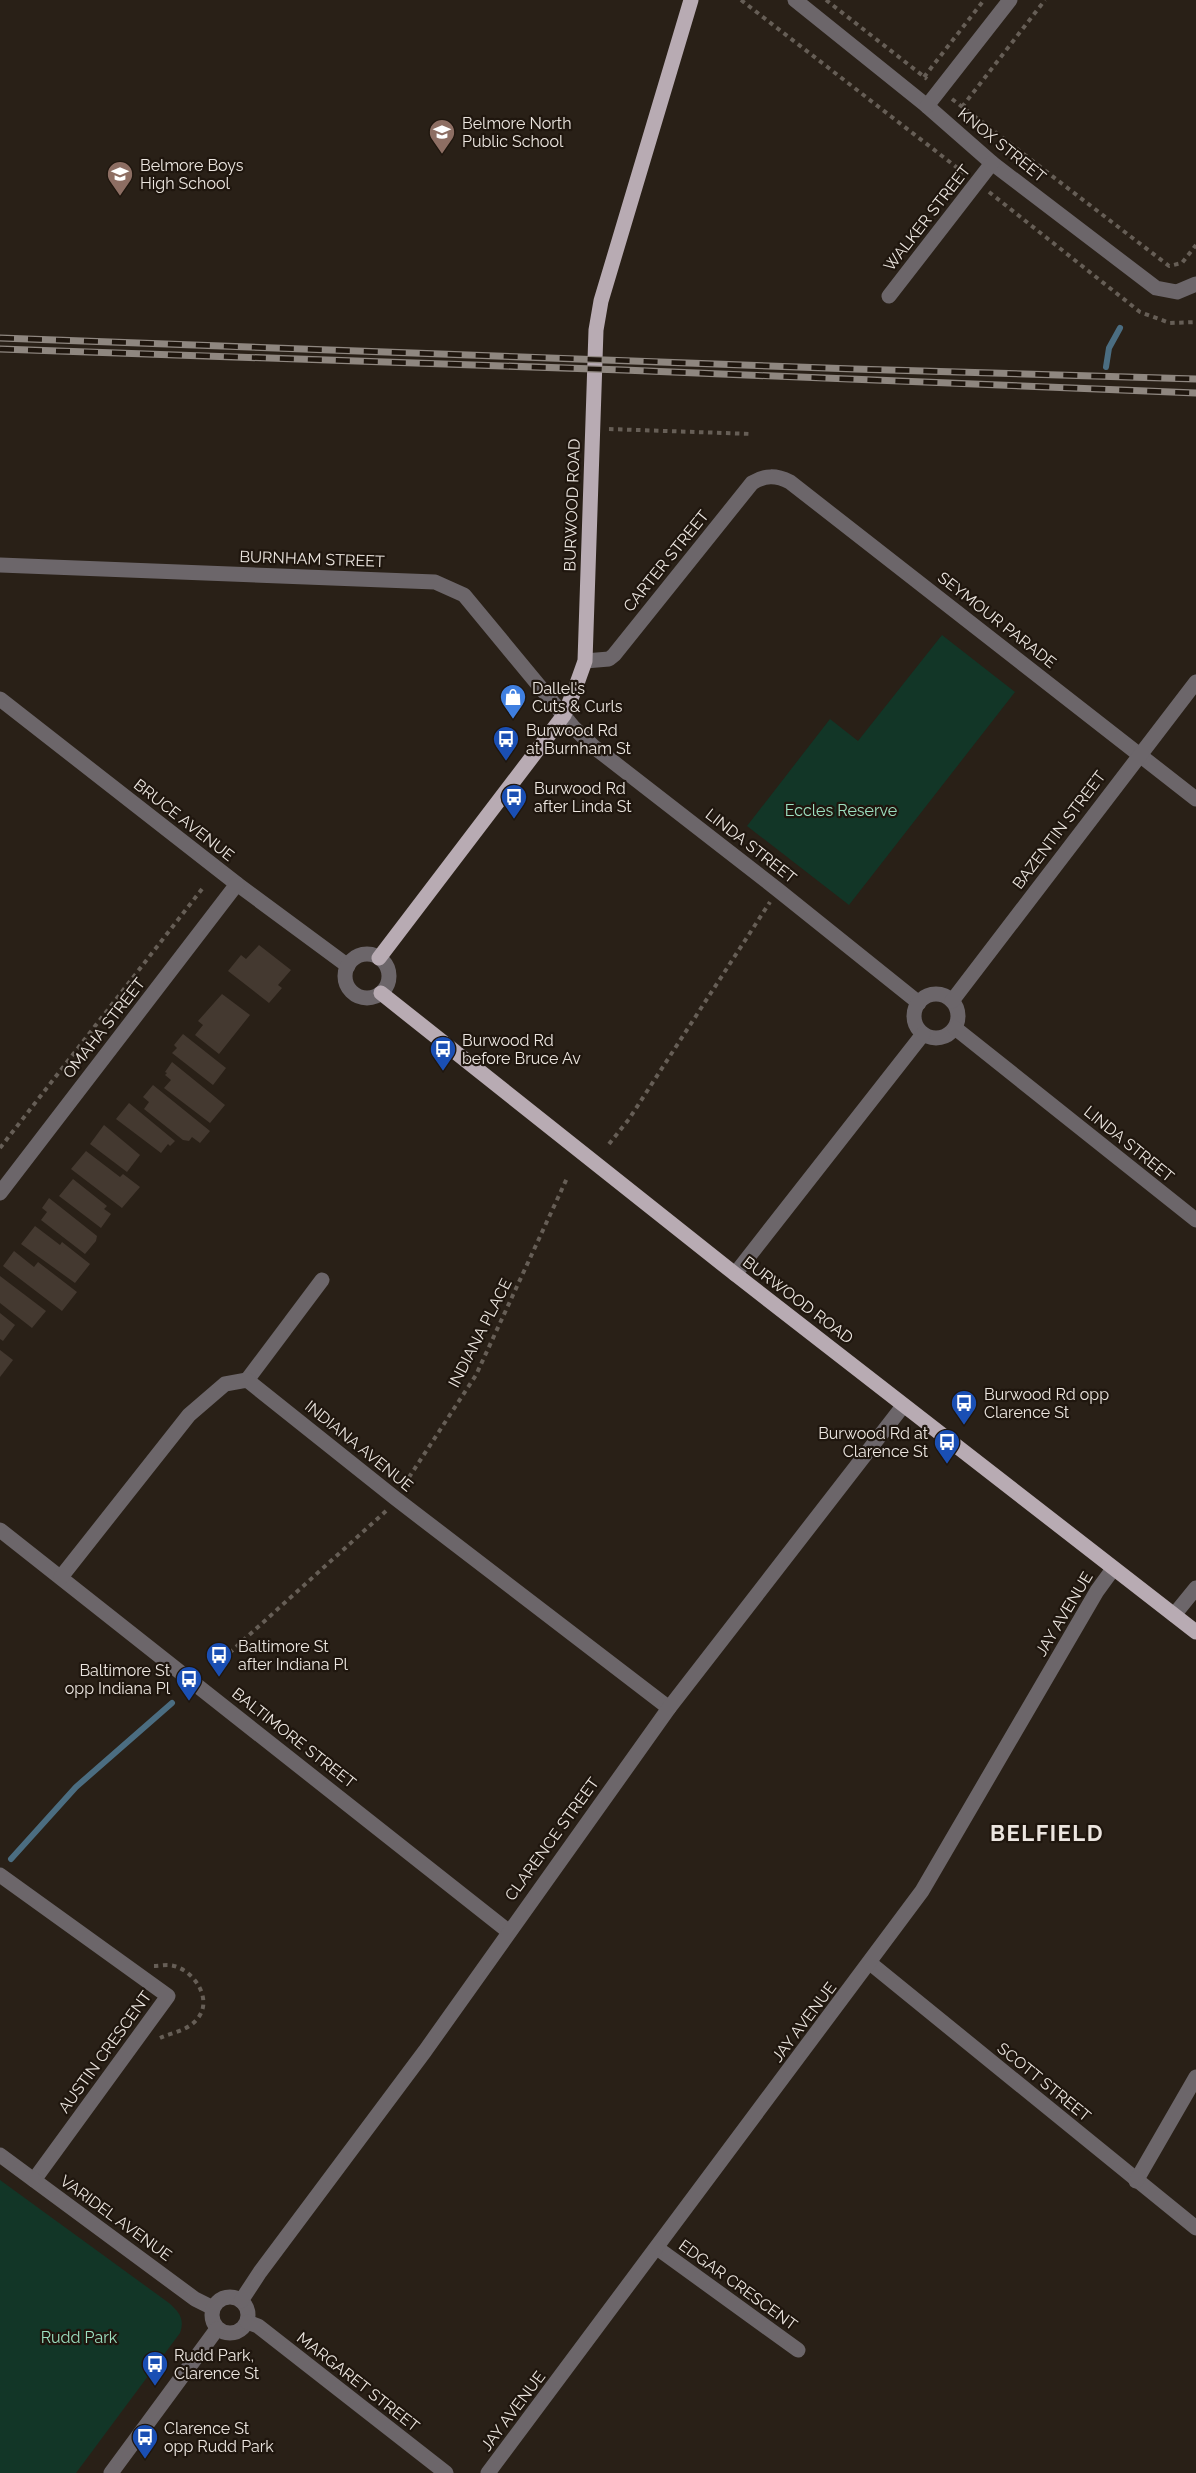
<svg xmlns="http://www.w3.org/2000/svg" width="1196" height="2473" font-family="Raleway,sans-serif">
  <rect width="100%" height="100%" fill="#292017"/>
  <!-- green -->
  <g fill="#123627">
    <path d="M942,635L1015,692L849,905L747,826L830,719L858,741Z"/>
    <path d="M0,2180L169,2303C179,2312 185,2319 180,2333L76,2473H0Z"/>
  </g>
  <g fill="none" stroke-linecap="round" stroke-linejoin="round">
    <!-- stream -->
    <g stroke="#4b6d81" stroke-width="6">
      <path d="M1106,367L1109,348L1120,328"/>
      <path d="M11,1859L76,1787L172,1703"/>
    </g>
  </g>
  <!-- building -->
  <g fill="#443930">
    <path d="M259,945L291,970L278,985L282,988L269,1003L228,971L241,955L246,959Z"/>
    <path d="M222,994L250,1015L219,1054L195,1035L203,1025L198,1021Z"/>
    <path d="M183,1034L226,1068L213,1085L172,1053L177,1048L174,1045Z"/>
    <path d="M172,1062L225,1105L210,1123L164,1088L171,1080L165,1075L167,1073L165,1072Z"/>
    <path d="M153,1085L210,1131L200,1143L192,1137L189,1141L183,1140L144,1109L149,1102L143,1097Z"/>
    <path d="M129,1103L175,1141L170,1146L168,1144L161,1153L116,1119Z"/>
    <path d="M104,1125L140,1155L127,1172L90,1144Z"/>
    <path d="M86,1151L120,1177L123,1174L140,1187L122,1208L71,1169Z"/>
    <path d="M73,1179L107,1206L104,1209L111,1214L101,1228L59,1196Z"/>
    <path d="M49,1198L97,1236L96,1241L85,1254L41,1220L47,1212L42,1208Z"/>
    <path d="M35,1226L60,1245L62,1242L90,1264L75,1283L21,1244Z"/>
    <path d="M14,1251L34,1267L38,1262L77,1292L62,1311L3,1266Z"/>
    <path d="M0,1276L46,1311L32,1328L0,1303Z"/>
    <path d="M0,1313L15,1325L3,1341L0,1339Z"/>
    <path d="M0,1350L13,1360L0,1377Z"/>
  </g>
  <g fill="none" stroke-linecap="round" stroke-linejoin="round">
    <!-- path -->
    <g stroke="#665e56" stroke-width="4" stroke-dasharray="4.5 4.5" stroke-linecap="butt">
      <path d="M741,0L964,173"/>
      <path d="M826,0L927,79"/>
      <path d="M924,77L984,0"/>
      <path d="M952,99L1169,266L1182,263L1196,245"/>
      <path d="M962,107L1045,0"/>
      <path d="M989,192L1140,312L1170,323L1196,322"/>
      <path d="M609,429L752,434"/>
      <path d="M609,1144L629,1119L770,902"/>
      <path d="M0,1148L202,889"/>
      <path d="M404,1485L476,1375L568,1176"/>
      <path d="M216,1665L386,1511"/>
      <path d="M154,1966C160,1966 168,1964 174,1966C194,1971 213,1999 198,2018C188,2031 173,2032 160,2038"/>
    </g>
    <!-- minor -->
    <g stroke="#6c666a" stroke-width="15">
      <path d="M795,0L927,106L992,163L1156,288L1177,292L1196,284"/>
      <path d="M927,106L1010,0"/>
      <path d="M889,296L992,163"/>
      <path d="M0,565L435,582L464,595L574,728L594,747L778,890L919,1003"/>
      <path d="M585,661L609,659L614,655L752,483C765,475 776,475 790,482L1196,799"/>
      <path d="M0,699L237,884L348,966"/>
      <circle cx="367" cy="976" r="22"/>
      <circle cx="936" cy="1016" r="22"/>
      <path d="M952,1001L1196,682"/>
      <path d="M955,1028L1196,1220"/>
      <path d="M0,1193L237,884"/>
      <path d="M735,1274L923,1034"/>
      <path d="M247,1380L322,1280"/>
      <path d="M0,1530L508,1931"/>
      <path d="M61,1577L189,1415L225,1384L247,1380L395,1498L669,1708"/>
      <path d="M1174,1615L1196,1588"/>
      <path d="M0,1875L168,1996L34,2180"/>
      <path d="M870,1963L1196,2228"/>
      <path d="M0,2155L195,2299L213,2308"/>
      <path d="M1136,2181L1196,2077"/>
      <path d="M657,2248L798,2350"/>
      <circle cx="230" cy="2315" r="18"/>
      <path d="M241,2301L260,2272L425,2051L669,1708L903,1406"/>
      <path d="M247,2322L258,2326L446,2473"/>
      <path d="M111,2473L217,2329"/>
      <path d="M488,2473L922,1891L1097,1591L1113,1569"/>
    </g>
    <!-- major -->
    <g stroke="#b8abb3" stroke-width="15">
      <path d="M379,958L564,715L575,689L585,661L596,330L601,301L691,0"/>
      <path d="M381,993L735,1274L1196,1632"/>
    </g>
    <!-- rail casing -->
    <g stroke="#8f8780" stroke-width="7">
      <g id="rail">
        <path d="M0,338L854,369L1196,379"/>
        <path d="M0,349L623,370L1196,393"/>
      </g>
    </g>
    <!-- rail -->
    <use href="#rail" stroke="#1f160e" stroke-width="4.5" stroke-dasharray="14" stroke-linecap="butt"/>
  </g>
  <!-- icons -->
  <defs>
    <g id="school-pin" transform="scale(1.35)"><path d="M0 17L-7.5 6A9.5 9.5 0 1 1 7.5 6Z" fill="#8d6e63" stroke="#1f160e"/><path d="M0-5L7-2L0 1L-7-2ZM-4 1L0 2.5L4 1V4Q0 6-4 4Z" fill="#fff"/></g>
    <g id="shop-pin" transform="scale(1.35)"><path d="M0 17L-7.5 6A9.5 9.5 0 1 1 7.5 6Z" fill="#3f7fe0" stroke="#1f160e"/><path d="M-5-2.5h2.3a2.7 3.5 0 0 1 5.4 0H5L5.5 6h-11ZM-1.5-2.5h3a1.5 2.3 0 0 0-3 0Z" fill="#fff"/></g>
    <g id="bus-pin" transform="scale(1.35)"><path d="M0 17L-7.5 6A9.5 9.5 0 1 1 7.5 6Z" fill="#1a4fb4" stroke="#1f160e"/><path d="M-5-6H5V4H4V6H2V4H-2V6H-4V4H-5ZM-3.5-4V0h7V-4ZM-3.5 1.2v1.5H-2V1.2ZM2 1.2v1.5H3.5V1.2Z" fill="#fff"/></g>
  </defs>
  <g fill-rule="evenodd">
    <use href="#school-pin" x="442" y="132"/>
    <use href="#school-pin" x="120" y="174"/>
    <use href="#shop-pin" x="513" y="697"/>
    <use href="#bus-pin" x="506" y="739"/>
    <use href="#bus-pin" x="514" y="797"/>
    <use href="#bus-pin" x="443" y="1049"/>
    <use href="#bus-pin" x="964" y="1403"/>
    <use href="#bus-pin" x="947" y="1442"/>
    <use href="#bus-pin" x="219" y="1655"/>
    <use href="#bus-pin" x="189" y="1679"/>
    <use href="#bus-pin" x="155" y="2364"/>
    <use href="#bus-pin" x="145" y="2437"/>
  </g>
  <g text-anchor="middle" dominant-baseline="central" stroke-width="4.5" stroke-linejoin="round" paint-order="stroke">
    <!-- poi labels -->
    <g font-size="16" fill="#ece6e0" stroke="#1f160e" text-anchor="start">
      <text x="462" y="123">Belmore North<tspan x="462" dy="18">Public School</tspan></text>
      <text x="140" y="165">Belmore Boys<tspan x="140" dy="18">High School</tspan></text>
      <text x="532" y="688">Dallel's<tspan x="532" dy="18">Cuts &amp; Curls</tspan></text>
      <text x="526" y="730">Burwood Rd<tspan x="526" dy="18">at Burnham St</tspan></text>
      <text x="534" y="788">Burwood Rd<tspan x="534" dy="18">after Linda St</tspan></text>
      <text x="462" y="1040">Burwood Rd<tspan x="462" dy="18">before Bruce Av</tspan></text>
      <text x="984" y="1394">Burwood Rd opp<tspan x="984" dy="18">Clarence St</tspan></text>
      <text x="928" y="1433" text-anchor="end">Burwood Rd at<tspan x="928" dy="18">Clarence St</tspan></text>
      <text x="238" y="1646">Baltimore St<tspan x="238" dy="18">after Indiana Pl</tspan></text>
      <text x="170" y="1670" text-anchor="end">Baltimore St<tspan x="170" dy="18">opp Indiana Pl</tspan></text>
      <text x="174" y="2355">Rudd Park,<tspan x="174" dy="18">Clarence St</tspan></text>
      <text x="164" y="2428">Clarence St<tspan x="164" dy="18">opp Rudd Park</tspan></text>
    </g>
    <!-- street labels -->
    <g font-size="16" fill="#ece6e0" stroke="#1f160e">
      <text transform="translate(1002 145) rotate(39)">KNOX STREET</text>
      <text transform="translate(927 218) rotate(-52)">WALKER STREET</text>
      <text transform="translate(572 505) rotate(-88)">BURWOOD ROAD</text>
      <text transform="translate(312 559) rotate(2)">BURNHAM STREET</text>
      <text transform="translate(666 561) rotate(-51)">CARTER STREET</text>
      <text transform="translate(997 620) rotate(38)">SEYMOUR PARADE</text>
      <text transform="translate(184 820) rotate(38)">BRUCE AVENUE</text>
      <text transform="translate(1059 830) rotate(-53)">BAZENTIN STREET</text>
      <text transform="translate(751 846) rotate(38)">LINDA STREET</text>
      <text transform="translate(104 1028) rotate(-52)">OMAHA STREET</text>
      <text transform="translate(1129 1144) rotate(39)">LINDA STREET</text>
      <text transform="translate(798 1300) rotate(37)">BURWOOD ROAD</text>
      <text transform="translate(480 1333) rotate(-63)">INDIANA PLACE</text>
      <text transform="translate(359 1446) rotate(39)">INDIANA AVENUE</text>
      <text transform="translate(1064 1614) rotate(-59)">JAY AVENUE</text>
      <text transform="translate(294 1738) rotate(38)">BALTIMORE STREET</text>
      <text transform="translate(552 1839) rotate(-54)">CLARENCE STREET</text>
      <text transform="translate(804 2022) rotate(-53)">JAY AVENUE</text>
      <text transform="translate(105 2052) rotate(-54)">AUSTIN CRESCENT</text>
      <text transform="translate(1044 2082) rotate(39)">SCOTT STREET</text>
      <text transform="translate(116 2218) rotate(36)">VARIDEL AVENUE</text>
      <text transform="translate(738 2285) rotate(36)">EDGAR CRESCENT</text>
      <text transform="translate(358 2382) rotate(38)">MARGARET STREET</text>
      <text transform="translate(513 2411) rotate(-53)">JAY AVENUE</text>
    </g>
    <!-- park labels -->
    <g font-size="16" fill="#9de0c0" stroke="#1f160e">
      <text x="841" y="810">Eccles Reserve</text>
      <text x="79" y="2337">Rudd Park</text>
    </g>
    <!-- district labels -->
    <g font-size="22" font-weight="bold" letter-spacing="1.5" fill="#ece6e0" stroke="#1f160e">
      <text x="1047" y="1833">BELFIELD</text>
    </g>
  </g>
</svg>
